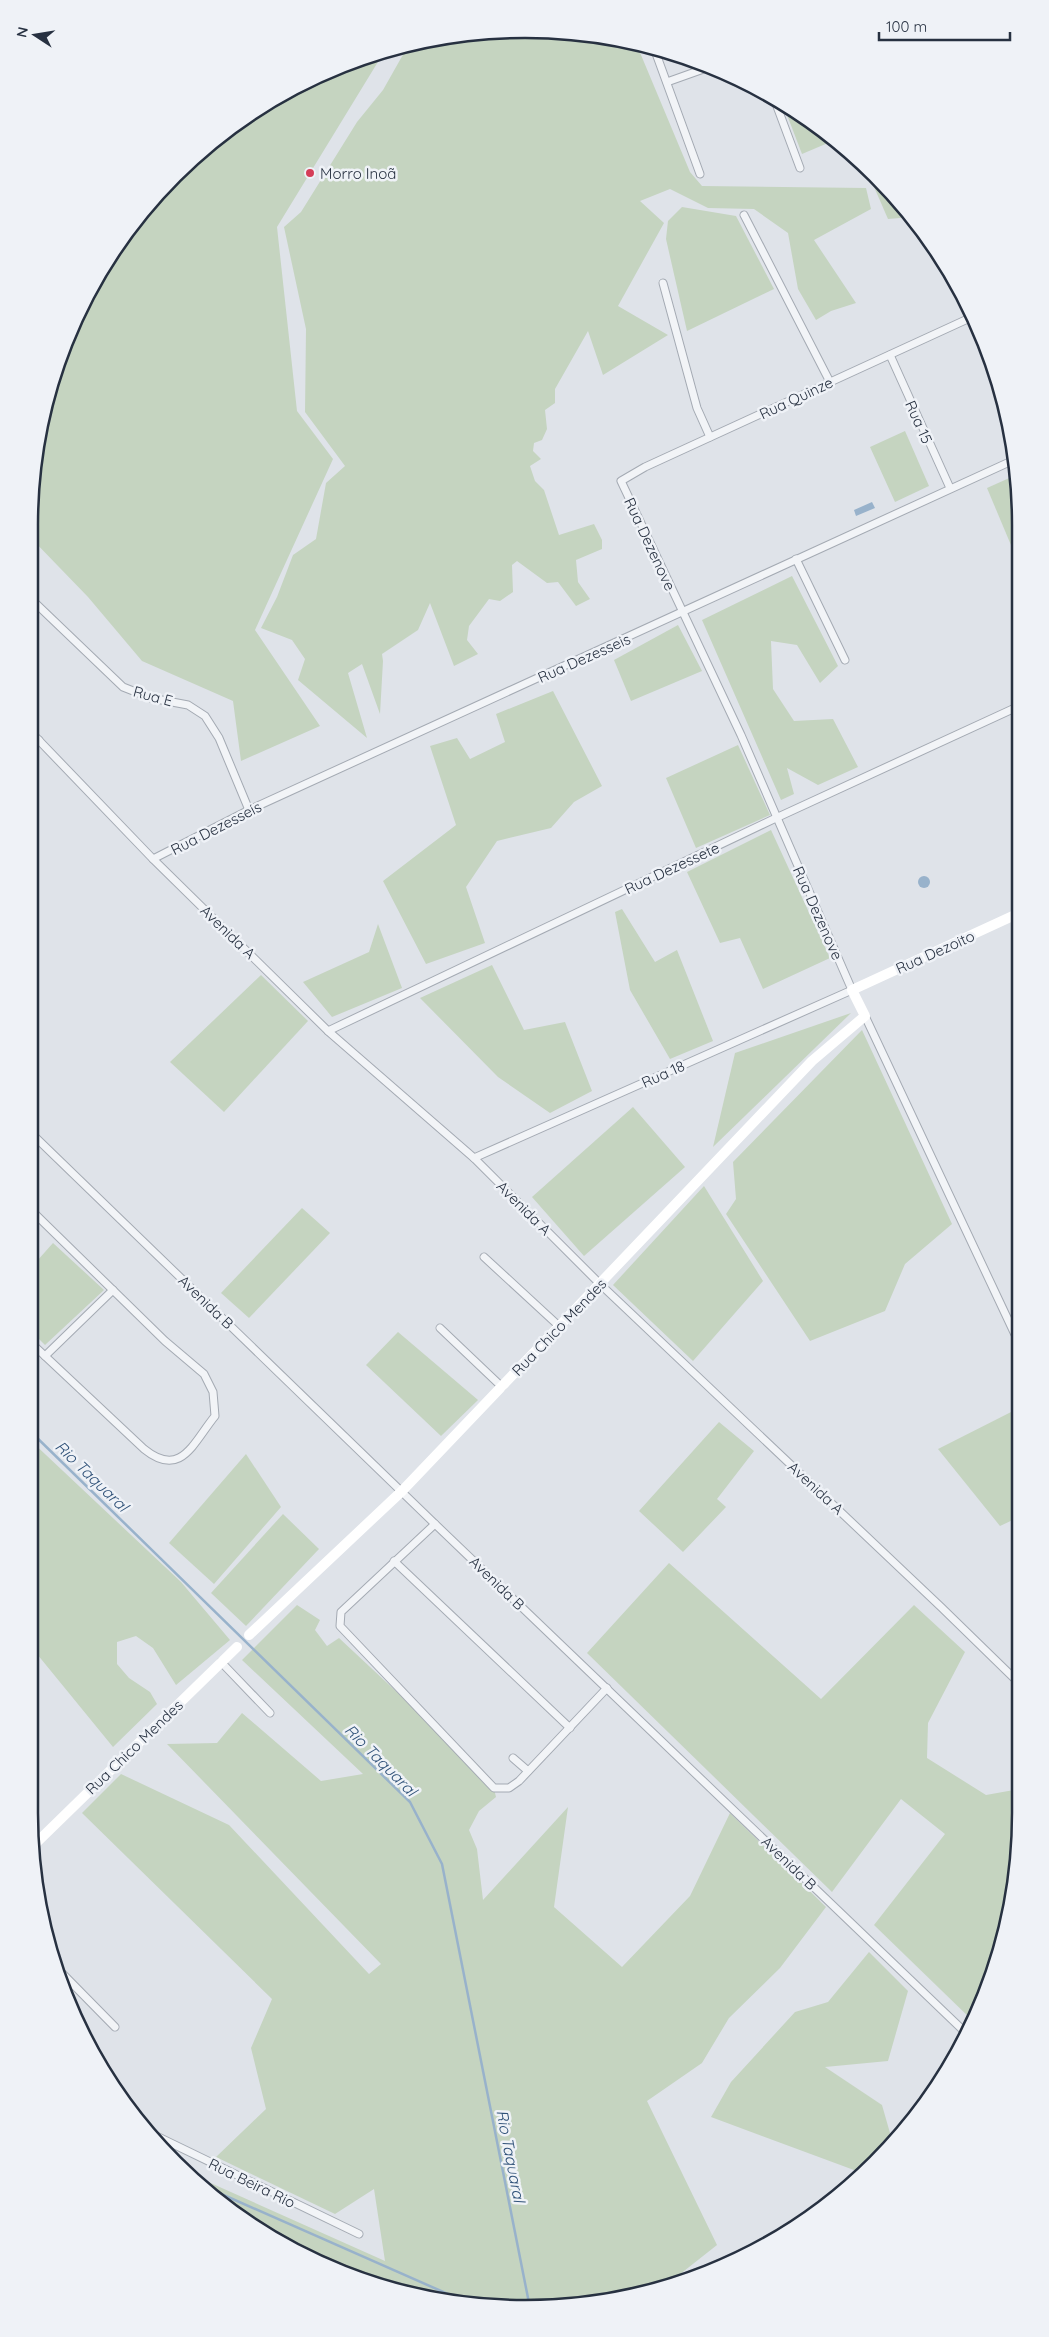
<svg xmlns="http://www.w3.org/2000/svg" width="1049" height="2337" font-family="Quicksand,sans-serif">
  <rect width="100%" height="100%" fill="#dfe3e9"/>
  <!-- green -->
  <g fill="#c5d4c0">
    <path d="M524,29L621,38L636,43L690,172L702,186L866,188L871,209L814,240L856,303L831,311L816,320L798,289L788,233L754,209L708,208L670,189L640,201L664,223L618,306L668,335L603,375L588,331L555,389V403L545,410L547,429L542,440L534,443L533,451L541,459L530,466L535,481L544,490L559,535L594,524L602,540V549L576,560L578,582L590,599L576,606L558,582L547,583L517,561L512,565L513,592L500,601L489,599L469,626L467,640L478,654L454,666L430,603L418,630L382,654L383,661L380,714L362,664L348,673L367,738L298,680L305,659L292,640L261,628L277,597L293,555L316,539L326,483L345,466L305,412L306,329L284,227L301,212L357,122L383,90L409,44L428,38Z"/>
    <path d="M384,52L277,227L297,411L333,459L255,630L320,726L241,761L233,701L142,661L88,597L29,536L38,428L66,335L112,249L174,174L249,112L335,67Z"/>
    <path d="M784,107L826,131L835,140L802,154Z"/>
    <path d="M868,173L912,217L888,219Z"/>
    <path d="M682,207L736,216L774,289L687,331L666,239L668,221Z"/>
    <path d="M905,431L929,486L895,502L870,447Z"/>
    <path d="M1016,475V557L987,488Z"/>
    <path d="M792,576L838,666L820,683L797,645L771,641L773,689L794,721L833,719L858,767L818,785L787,768L794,794L781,800L702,620Z"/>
    <path d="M678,625L702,671L631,701L614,660Z"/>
    <path d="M553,691L602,786L574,802L551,828L497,841L466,887L485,943L426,964L383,881L456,825L430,746L457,738L470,759L505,742L496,714Z"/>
    <path d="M738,745L770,815L696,848L666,778Z"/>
    <path d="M771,830L830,958L763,989L740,938L720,943L687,872Z"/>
    <path d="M622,909L655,962L677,950L713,1041L670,1059L630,990L615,912Z"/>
    <path d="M378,924L402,988L332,1017L303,982L369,952Z"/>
    <path d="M492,965L524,1030L565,1022L592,1091L550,1113L498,1077L420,998Z"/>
    <path d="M261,975L308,1021L224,1112L170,1062Z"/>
    <path d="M851,1013L713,1147L735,1053Z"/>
    <path d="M862,1030L952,1224L905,1264L885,1311L810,1341L726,1214L736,1199L733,1162Z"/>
    <path d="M633,1107L685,1167L584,1256L532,1197Z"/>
    <path d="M704,1186L763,1281L693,1361L613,1285Z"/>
    <path d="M302,1208L330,1233L249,1318L221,1293Z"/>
    <path d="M53,1243L104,1290L45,1345L29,1329V1270Z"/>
    <path d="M398,1332L478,1400L441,1436L366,1365Z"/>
    <path d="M1019,1408V1517L1000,1526L938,1449Z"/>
    <path d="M719,1422L754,1451L717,1499L726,1507L683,1552L639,1511Z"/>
    <path d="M29,1439L181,1582L230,1640L176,1685L153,1648L136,1636L117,1642V1664L129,1678L150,1692L157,1704L113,1747L37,1654L29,1650Z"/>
    <path d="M246,1454L281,1507L214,1584L169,1543Z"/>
    <path d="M283,1514L319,1549L246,1626L211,1593Z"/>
    <path d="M669,1563L821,1699L914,1605L965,1652L928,1723L927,1758L986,1795L1020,1789C1020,1866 1008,1951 973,2021L874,1925L945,1834L901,1799L832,1892L587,1653Z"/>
    <path d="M297,1605L320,1620L315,1630L327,1646L339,1638L492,1781L496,1797L479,1811L469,1830L477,1849L483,1900L568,1807L554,1907L622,1967L690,1896L730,1813L826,1907L780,1968L729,2018L702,2063L647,2101L717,2245L665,2286L589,2304L524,2308L428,2299L365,2282L277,2242L222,2206L186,2172L385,2261L374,2189L335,2214L216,2157L266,2109L251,2048L272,1999L82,1813L121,1774L229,1825L369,1974L381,1964L167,1744L217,1743L242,1713L321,1781L363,1774L242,1660Z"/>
    <path d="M869,1952L908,1991L888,2061L825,2067L882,2105L890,2133L881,2155L862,2173L711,2117L731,2082L795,2012L828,2002Z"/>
  </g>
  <!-- water -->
  <g fill="#98b2cb">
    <path d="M872,502L875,508L856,516L854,510Z"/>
    <circle cx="924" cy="882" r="6"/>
  </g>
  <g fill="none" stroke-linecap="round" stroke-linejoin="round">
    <!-- stream -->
    <g stroke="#98b2cb" stroke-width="2.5">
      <path d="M29,1430L410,1802L442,1864L530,2308"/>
      <path d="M201,2185L466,2302"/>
    </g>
    <!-- minor casing -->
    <g stroke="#a4aab3" stroke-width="9">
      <g id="minor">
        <path d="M654,48L700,174"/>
        <path d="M667,82L712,66"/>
        <path d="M775,101L800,168"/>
        <path d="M744,215L830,382"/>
        <path d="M663,283L697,408L710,437"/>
        <path d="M890,355L950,488"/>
        <path d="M796,559L845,660"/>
        <path d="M29,597L123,687L151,698L188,705L205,716L219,738L249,810"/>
        <path d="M29,730L153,859L328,1031L474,1158L600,1284L941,1607L1020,1684"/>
        <path d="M29,751L39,740"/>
        <path d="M153,859L249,810L1016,459"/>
        <path d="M865,1016L1019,1343"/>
        <path d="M328,1031L776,818L1017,707"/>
        <path d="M29,1131L435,1524L967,2034"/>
        <path d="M474,1158L852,990L741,735L621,481L645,467L972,317"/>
        <path d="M484,1257L560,1327"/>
        <path d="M440,1328L502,1387"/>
        <path d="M29,1341L144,1449C181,1479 193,1443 215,1416L213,1392L204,1374L165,1341L29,1208"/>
        <path d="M45,1356L113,1290"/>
        <path d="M435,1524L341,1612L340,1626L494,1788H509L519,1781L607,1688"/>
        <path d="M394,1561L570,1728"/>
        <path d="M221,1662L270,1713"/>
        <path d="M513,1758L528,1771"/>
        <path d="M53,1964L115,2027"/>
        <path d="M146,2131L359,2234"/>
      </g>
    </g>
    <!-- minor -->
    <use href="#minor" stroke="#f2f4f7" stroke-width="7"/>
    <!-- secondary -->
    <g stroke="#fff" stroke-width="10">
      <path d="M249,1635L402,1491L812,1061L865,1016L852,990L1017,914"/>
      <path d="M32,1847L237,1647"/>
    </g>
  </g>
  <!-- markers -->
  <circle fill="#d53d58" stroke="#eff2f7" stroke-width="2" cx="310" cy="173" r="5"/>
  <g text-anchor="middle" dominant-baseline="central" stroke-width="5" stroke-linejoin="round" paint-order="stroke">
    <!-- poi labels -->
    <g font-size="15" fill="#273141" stroke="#eff2f7" text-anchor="start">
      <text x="320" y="173">Morro Inoã</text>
    </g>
    <!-- street labels -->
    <g font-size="15" fill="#273141" stroke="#eff2f7">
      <text transform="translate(796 398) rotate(-25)">Rua Quinze</text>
      <text transform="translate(919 422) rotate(66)">Rua 15</text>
      <text transform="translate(650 544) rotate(65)">Rua Dezenove</text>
      <text transform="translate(584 658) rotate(-24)">Rua Dezesseis</text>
      <text transform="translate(153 696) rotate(15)">Rua E</text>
      <text transform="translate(216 828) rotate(-27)">Rua Dezesseis</text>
      <text transform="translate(672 868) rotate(-25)">Rua Dezessete</text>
      <text transform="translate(818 913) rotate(66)">Rua Dezenove</text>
      <text transform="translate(228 932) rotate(44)">Avenida A</text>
      <text transform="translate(935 952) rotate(-24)">Rua Dezoito</text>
      <text transform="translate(663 1074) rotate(-24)">Rua 18</text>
      <text transform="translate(524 1208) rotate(45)">Avenida A</text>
      <text transform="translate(206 1302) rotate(44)">Avenida B</text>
      <text transform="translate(559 1327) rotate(-46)">Rua Chico Mendes</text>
      <text transform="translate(816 1488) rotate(43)">Avenida A</text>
      <text transform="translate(497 1583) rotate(44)">Avenida B</text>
      <text transform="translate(134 1747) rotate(-44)">Rua Chico Mendes</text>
      <text transform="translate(789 1863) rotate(44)">Avenida B</text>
      <text transform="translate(252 2183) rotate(26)">Rua Beira Rio</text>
    </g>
    <!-- water labels -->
    <g font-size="16" font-style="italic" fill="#2f5178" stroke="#eff2f7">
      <text transform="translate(92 1476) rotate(44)">Rio Taquaral</text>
      <text transform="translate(381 1760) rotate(45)">Rio Taquaral</text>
      <text transform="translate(511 2156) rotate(79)">Rio Taquaral</text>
    </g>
  </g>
  <!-- crop -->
  <path d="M0 0H1049V2337H0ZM525 38H525A487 487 0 0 1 1012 525V1813A487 487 0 0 1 525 2300H525A487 487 0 0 1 38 1813V525A487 487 0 0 1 525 38Z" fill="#eff2f7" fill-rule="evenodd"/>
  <path fill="none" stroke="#273141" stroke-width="2.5" d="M525 38H525A487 487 0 0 1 1012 525V1813A487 487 0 0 1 525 2300H525A487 487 0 0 1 38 1813V525A487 487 0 0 1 525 38Z"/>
  <!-- north arrow -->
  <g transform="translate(35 35) rotate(282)" stroke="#eff2f7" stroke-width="4" paint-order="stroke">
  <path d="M0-4L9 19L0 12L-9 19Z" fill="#273141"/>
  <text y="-8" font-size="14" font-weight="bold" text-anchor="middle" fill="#273141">N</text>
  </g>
  <!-- scale -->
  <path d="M879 32v8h131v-8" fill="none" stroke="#273141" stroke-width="2.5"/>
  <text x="886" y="32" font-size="15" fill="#273141" stroke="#eff2f7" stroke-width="4" paint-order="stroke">100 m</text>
</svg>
